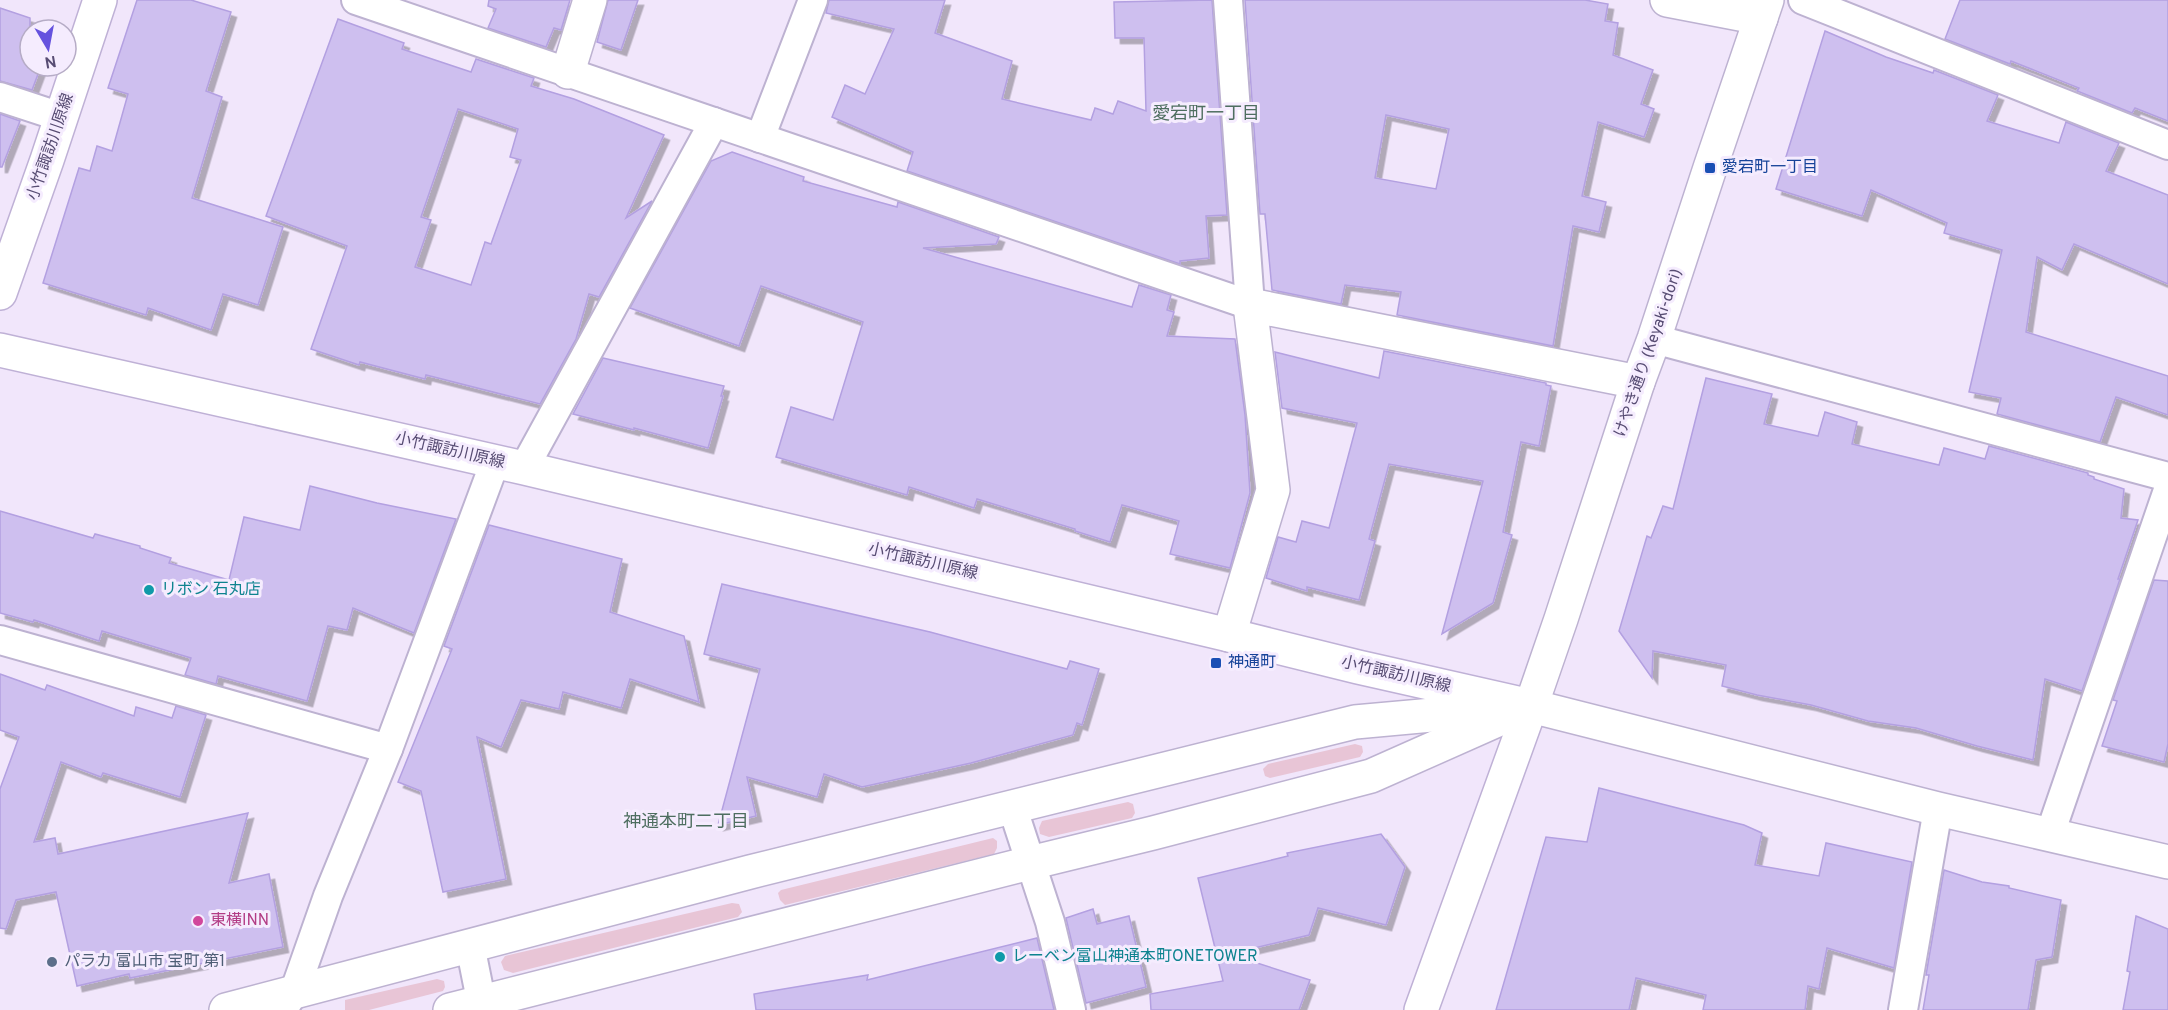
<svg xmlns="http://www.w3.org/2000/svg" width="2168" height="1010" font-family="Overpass,'Noto Sans JP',sans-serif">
  <defs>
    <filter id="shadow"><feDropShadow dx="5.5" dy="5.5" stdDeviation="0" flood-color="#0004"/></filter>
  </defs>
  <rect width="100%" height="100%" fill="#f1e6fb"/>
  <!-- green -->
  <g fill="#e8c5d6">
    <path d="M1355,744L1362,746L1363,752L1360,757L1270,778L1265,776L1263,769L1268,764Z"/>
    <path d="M1128,802L1133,804L1135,813L1132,818L1049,837L1040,834L1039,828L1042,821Z"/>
    <path d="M993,838L997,841V848L994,854L785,905L780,900L778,893L781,890Z"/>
    <path d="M732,903L739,904L742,912L738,917L513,973L504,970L501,962L505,956Z"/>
    <path d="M437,979L444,981L445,987L443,991L369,1010H345V1000Z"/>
  </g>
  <!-- building -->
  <g fill="#cebfef" stroke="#b3a0e1" stroke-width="1.5" fill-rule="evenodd" filter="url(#shadow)">
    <path d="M137,0H191L231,12L206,91L222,97L192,198L283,227L258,305L223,294L211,330L148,308L146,315L43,283L79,168L90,171L97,146L112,151L128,94L108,88Z"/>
    <path d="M489,0H570L561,30L554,28L546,47L488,28L496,9L488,6Z"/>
    <path d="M608,0H638L621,50L597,42Z"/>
    <path d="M829,0H945L935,33L1012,61L1002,99L1091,120L1095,108L1113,114L1118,101L1146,111L1144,38H1115L1114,2L1212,0L1227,215L1206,216L1209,258L1180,261V264L907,171L913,152L832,117L845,85L865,94L894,29L826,13Z"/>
    <path d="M1245,0H1585L1608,4L1605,21L1618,23L1613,55L1653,70L1641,104L1654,109L1644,137L1598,122L1582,196L1606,202L1599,232L1573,226L1553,346L1397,315L1401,292L1345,285L1341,304L1272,290L1265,214H1260ZM1386,115L1449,129L1436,189L1375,178Z"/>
    <path d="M1960,0H2168V121L2135,108L2132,113L2077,91L2079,88L2011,61L2010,64L1945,39Z"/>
    <path d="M0,8L30,18V66H41L32,90L0,81Z"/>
    <path d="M338,19L404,43L402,49L471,72L476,59L534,78L531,86L574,99L664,135L626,218L652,201L599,297L589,294L576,339L540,404L426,375L425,379L360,362L359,365L311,349L347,246L266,216ZM458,109L518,129L510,157L521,160L491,244L485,242L471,285L415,267L431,220L421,217Z"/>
    <path d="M1825,31L1886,57L1933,73L1934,70L1998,95L1987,121L2059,143L2066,122L2119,143L2106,171L2168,195V284L2074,244L2062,270L2037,257L2026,332L2168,376V415L2116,397L2100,442L1997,414L2001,398L1969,392L2002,250L1944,233L1947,223L1871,190L1862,216L1776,189Z"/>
    <path d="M0,114L20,121L2,167H0Z"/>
    <path d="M732,152L804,177L803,181L897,207L898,202L999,237L996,244L923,248L1132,307L1139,285L1171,295L1167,310L1174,312L1167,336L1235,339L1245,415L1250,493L1230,568L1170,554L1179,521L1122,505L1110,542L1075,531V529L977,499L974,508L909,487L907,495L776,457L791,407L833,420L863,322L761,286L739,346L630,308L711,161Z"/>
    <path d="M1384,351L1546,383V385L1551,386L1539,446L1521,442L1503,532L1512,535L1493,603L1442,634L1483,481L1389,464L1369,539L1375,541L1359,600L1307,587V591L1266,578L1278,537L1296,542L1302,521L1329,528L1357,423L1282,408L1275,352L1379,378Z"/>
    <path d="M603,358L724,386L721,396H723L708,448L634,428V430L573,414Z"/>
    <path d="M1706,378L1772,394L1764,424L1818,436L1825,412L1857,422L1852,444L1939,465L1944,448L1985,459L1989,446L2088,473V475L2094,477V479L2124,489L2121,518L2138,520L2118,579H2120L2082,691L2045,679L2033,760L1977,746L1916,728L1868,721L1811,705L1757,695L1722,686L1726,665L1653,651L1652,678L1619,631L1647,536L1651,538L1663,506L1673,509Z"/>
    <path d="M310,486L377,503L456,519L414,633L353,608L347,630L328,626L307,701L218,676L216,684L185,675L191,658L102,631L99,641L34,620L33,622L0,613V511L93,538L95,534L140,546V548L171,558L169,563L229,580L244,517L300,530Z"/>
    <path d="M489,525L622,559L610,612L684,636L699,702L630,679L621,708L563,692L559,709L521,700L501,747L477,737L506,879L443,892L421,791L398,782L452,649L444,646Z"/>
    <path d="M2154,580L2168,581V744L2164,762L2102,746L2117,701L2113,700Z"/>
    <path d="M722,584L930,632L1067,669L1070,661L1099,669L1082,725L1077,723L1073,735L971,763L862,787L824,774L817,797L747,777L756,816L718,825L760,669L704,654Z"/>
    <path d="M0,674L45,690L47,685L134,716L136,707L172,718L176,706L206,715L180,797L103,773L101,777L61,762L34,842L55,838L58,854L248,813L229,883L269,874L283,947L130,978L129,974L77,986L56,892L16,900L6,929L0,928V789L19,737L0,730Z"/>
    <path d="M1599,788L1744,825L1762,833L1755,865L1819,876L1826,843L1912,862L1894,968L1827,948L1819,989L1808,986L1805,1010H1703L1706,995L1636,978L1629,1010H1496L1546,837L1587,842Z"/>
    <path d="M1381,834L1405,867L1386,925L1318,908L1309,935L1229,954L1310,980L1299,1010H1151L1150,994L1223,981L1198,878L1288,856L1287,853Z"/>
    <path d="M1944,870L1982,882L2009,886V888L2061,900L2052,957L2036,960L2028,1010H1923L1929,975H1926Z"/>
    <path d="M1093,909L1097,924L1129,916L1146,987L1086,1003L1066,918Z"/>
    <path d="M2136,916L2168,929V1010H2123L2130,972L2127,971Z"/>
    <path d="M1037,938L1054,1010H756L754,994L868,975L867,980Z"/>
  </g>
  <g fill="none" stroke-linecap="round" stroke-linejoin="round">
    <!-- minor casing -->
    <g stroke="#bdb2d1" stroke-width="32">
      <g id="minor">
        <path d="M356,0L1250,305L1228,0"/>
        <path d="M1803,0L2168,145"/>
        <path d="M0,97L61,117"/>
        <path d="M760,138L813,0"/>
        <path d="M1654,339L2168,477"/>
        <path d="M524,468L714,122"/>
        <path d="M0,640L388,749"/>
        <path d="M1012,806L1050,922L1071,1010"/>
        <path d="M2050,834L2168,490"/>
        <path d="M470,945L483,1010"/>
        <path d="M284,1008L295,990L328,896L388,749L495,462"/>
        <path d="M1903,1010L1938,809"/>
      </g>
    </g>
    <!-- tertiary casing -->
    <g stroke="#bdb2d1" stroke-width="36">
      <g id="tertiary">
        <path d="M1667,0L1761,18"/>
        <path d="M568,72L590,0"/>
        <path d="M1229,635L1273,490L1250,305L1638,382"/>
        <path d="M1531,706L1561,619L1638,382L1654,339L1710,168L1767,0"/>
        <path d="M226,1010L750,872L1355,722L1531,706L1938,809L2168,862"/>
        <path d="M450,1010L1030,863L1153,833L1371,776L1504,717"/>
      </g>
    </g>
    <!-- secondary casing -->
    <g stroke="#bfb1d6" stroke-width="36">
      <g id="secondary">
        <path d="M0,293L47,160L100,0"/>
        <path d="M0,350L524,468L1229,635L1358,667L1531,706L1421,1010"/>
      </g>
    </g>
    <!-- minor -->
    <use href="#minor" stroke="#fff" stroke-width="28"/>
    <!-- tertiary -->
    <use href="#tertiary" stroke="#fff" stroke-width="33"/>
    <!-- secondary -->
    <use href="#secondary" stroke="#fff" stroke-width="33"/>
  </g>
  <!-- markers -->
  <g fill="#1a4fb4" stroke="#f5ecfe" stroke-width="2">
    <rect x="1704" y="162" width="12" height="12" rx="3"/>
    <rect x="1210" y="657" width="12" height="12" rx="3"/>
  </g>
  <g fill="#0f9aa8" stroke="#f5ecfe" stroke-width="2">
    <circle cx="149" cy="590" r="6"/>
    <circle cx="1000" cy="957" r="6"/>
  </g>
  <circle fill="#d1479c" stroke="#f5ecfe" stroke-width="2" cx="198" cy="921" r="6"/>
  <circle fill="#5c6f8a" stroke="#f5ecfe" stroke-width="2" cx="52" cy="962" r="6"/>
  <g text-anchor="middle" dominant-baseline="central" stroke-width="6" stroke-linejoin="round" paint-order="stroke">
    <!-- street labels -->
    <g font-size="16" fill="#574c73" stroke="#f5ecfe">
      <text transform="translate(51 147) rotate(-71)">小竹諏訪川原線</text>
      <text transform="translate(1649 353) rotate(-71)">けやき通り (Keyaki-dori)</text>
      <text transform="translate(450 451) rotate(13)">小竹諏訪川原線</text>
      <text transform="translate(923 562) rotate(13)">小竹諏訪川原線</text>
      <text transform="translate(1396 675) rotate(13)">小竹諏訪川原線</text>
    </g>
    <!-- transit labels -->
    <g font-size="16" fill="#164399" stroke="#f5ecfe" text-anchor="start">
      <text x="1722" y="168">愛宕町一丁目</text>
      <text x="1228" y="663">神通町</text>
    </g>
    <!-- culture labels -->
    <g font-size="16" fill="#0d838f" stroke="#f5ecfe" text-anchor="start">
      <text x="161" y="590">リボン 石丸店</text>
      <text x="1012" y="957">レーベン富山神通本町ONETOWER</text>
    </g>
    <!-- hotel labels -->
    <g font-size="16" fill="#b23c85" stroke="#f5ecfe" text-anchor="start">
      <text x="210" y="921">東横INN</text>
    </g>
    <!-- service labels -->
    <g font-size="16" fill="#4e5e75" stroke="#f5ecfe" text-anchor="start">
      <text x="64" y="962">パラカ 富山市 宝町 第1</text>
    </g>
    <!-- neighbourhood labels -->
    <g font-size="18" fill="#4e6e60" stroke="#f5ecfe">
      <text x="1206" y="114">愛宕町一丁目</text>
      <text x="686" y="822">神通本町二丁目</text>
    </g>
  </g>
  <!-- north arrow -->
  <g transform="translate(48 48) rotate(170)"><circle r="28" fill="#f5ecfe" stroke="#b6acc6" stroke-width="1.5"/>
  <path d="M0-4.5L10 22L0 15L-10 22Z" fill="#6552de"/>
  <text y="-9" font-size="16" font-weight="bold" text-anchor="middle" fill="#574c73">N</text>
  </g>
</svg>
